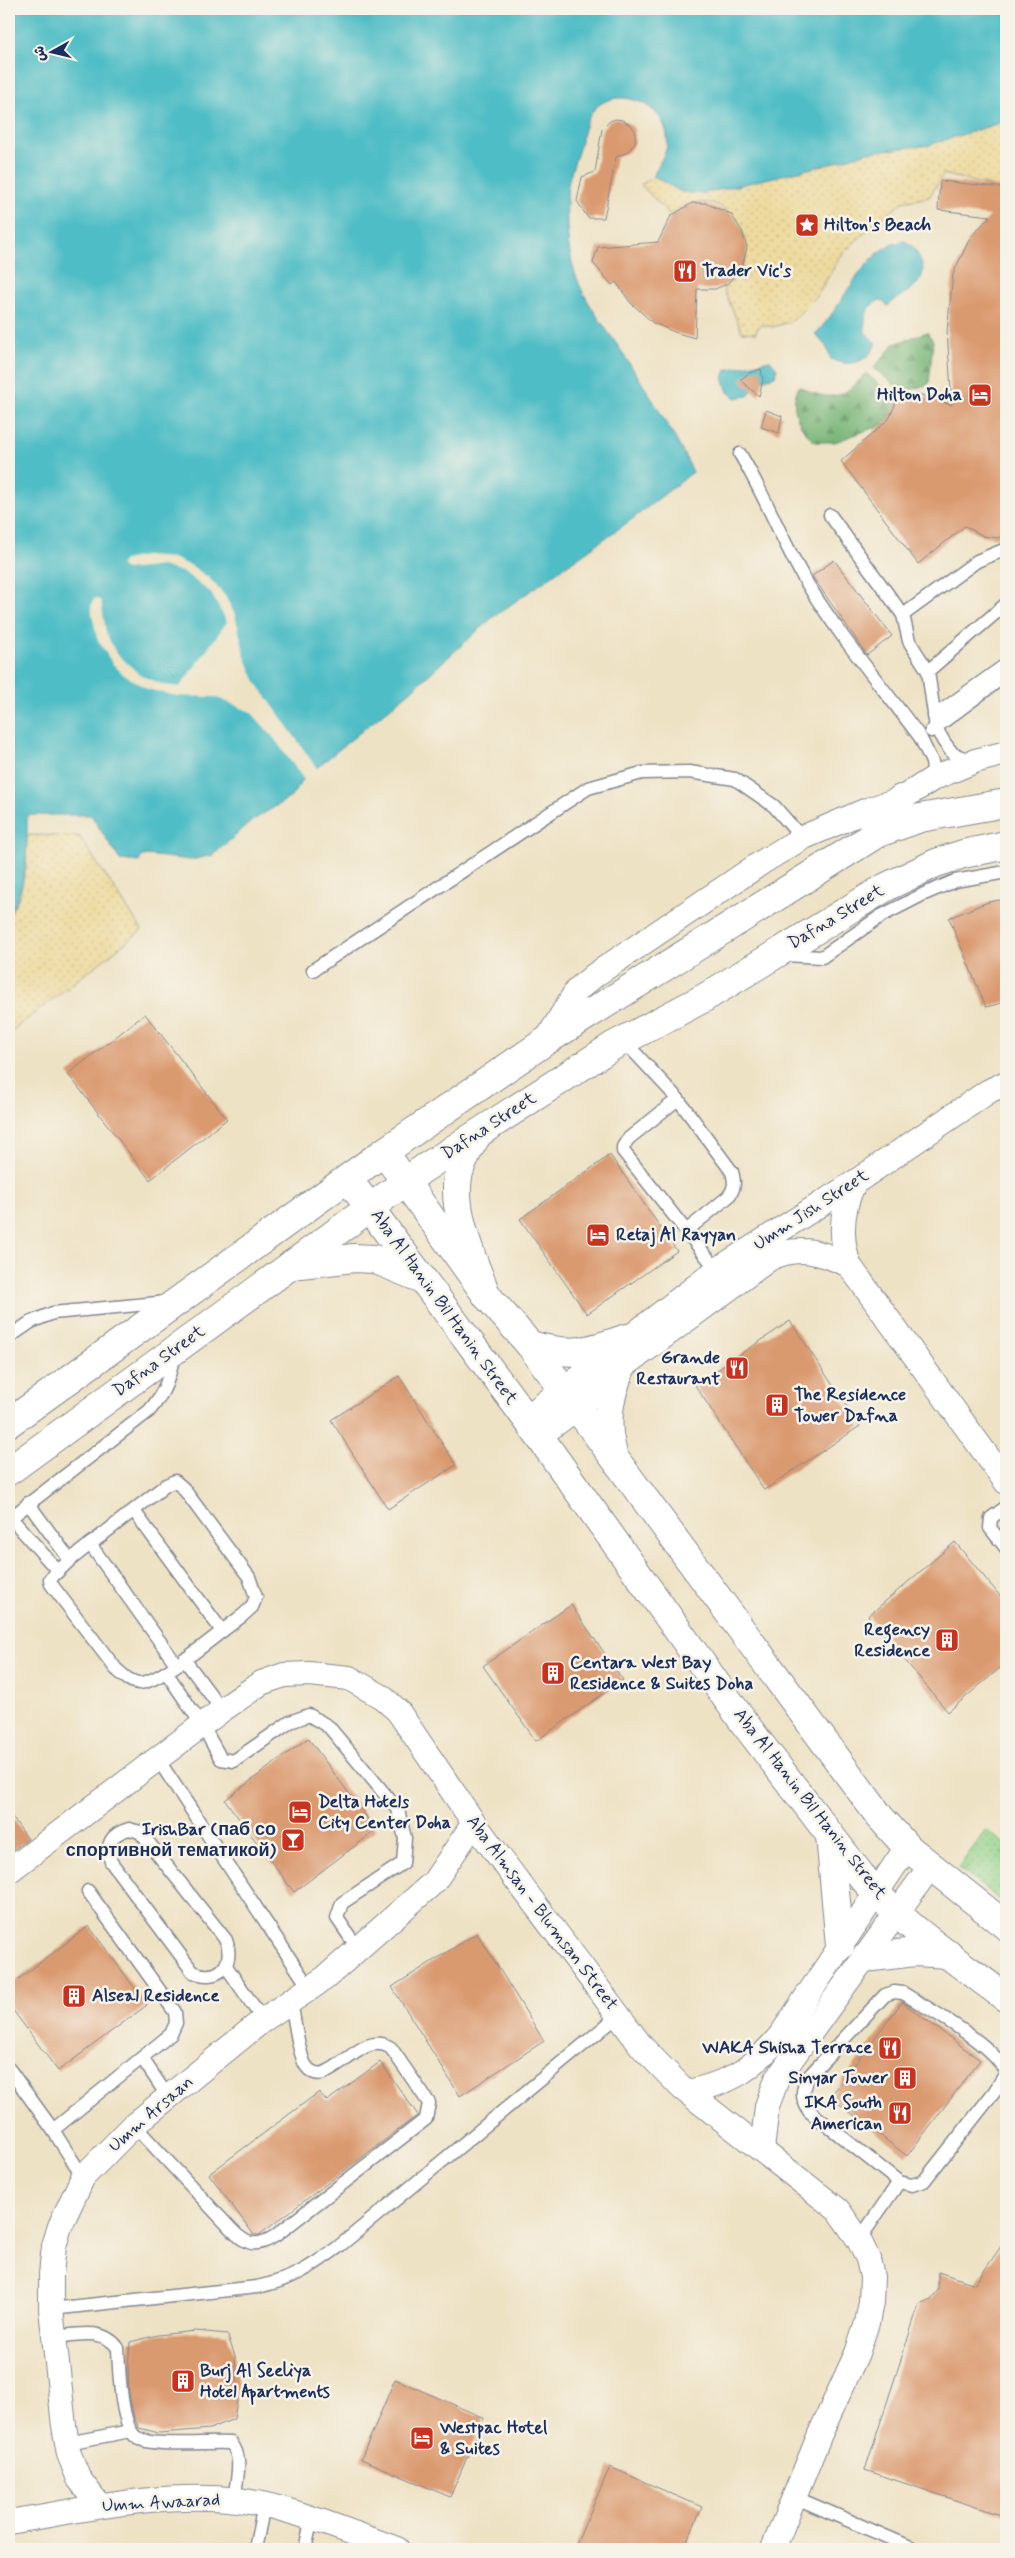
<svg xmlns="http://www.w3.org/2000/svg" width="1015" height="2558" font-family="Mynerve,'Playpen Sans Arabic',sans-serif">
  <defs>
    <pattern id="forest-firs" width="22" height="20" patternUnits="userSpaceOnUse" patternTransform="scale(1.25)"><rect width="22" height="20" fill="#74b374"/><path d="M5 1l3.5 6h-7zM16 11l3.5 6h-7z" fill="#5e9262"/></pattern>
    <pattern id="sand-dots" width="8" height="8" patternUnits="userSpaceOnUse" patternTransform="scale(1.25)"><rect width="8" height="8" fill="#eeda9e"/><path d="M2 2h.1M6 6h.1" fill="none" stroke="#ccbb8a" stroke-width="1.8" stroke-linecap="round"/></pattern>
    <pattern id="park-dots" width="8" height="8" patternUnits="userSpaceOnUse" patternTransform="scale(1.25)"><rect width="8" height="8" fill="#91d188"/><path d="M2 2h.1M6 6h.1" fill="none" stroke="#76aa72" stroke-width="1.8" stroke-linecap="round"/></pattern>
  </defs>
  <rect width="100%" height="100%" fill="#f7f3e8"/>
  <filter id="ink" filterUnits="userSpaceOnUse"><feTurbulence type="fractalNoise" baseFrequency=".02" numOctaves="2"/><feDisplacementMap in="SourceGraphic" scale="10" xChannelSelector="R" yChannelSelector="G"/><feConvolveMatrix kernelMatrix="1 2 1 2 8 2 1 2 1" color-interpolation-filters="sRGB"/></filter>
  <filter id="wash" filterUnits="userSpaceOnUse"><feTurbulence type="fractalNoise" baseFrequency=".0096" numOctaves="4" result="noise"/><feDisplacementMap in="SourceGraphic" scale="20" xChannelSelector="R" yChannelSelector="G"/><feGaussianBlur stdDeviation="1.12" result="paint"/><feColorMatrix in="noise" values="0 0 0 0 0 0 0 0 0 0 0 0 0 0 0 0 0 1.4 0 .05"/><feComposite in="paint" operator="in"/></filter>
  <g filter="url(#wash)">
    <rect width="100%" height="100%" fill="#eee2c4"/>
    <!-- forest -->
    <g fill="url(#forest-firs)" stroke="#487169">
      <path d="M927,332L933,341L929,384L903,392L874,368L894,344Z"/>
      <path d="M866,373L897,400L889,419L884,424L835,442H815C799,428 788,407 799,386C830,403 844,399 866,373Z"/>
    </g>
    <!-- sand -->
    <g fill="url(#sand-dots)" stroke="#84847e">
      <path d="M1006,121V184L997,188L944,174L929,197L903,202L870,228L843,253L815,298L792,321L773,327L762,325L757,329L756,333L742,332L722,286C771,264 737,189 691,204C683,206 677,211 671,216L641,185L654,176L681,192L701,194L829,164L868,152L929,145Z"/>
      <path d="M27,835L79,836L142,930L9,1033V915L19,898L26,868Z"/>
    </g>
    <!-- park -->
    <path fill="url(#park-dots)" stroke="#568073" d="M986,1830L1006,1845V1900L1004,1903L958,1868Z"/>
    <!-- water -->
    <g fill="#4fbdc6" stroke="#357692">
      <path d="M9,9H1006V121L929,145L868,152L829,164L701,194L681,192L654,176C656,165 666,156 667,145C670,119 647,99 623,98C596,97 586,117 581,141C577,159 567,177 567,196C566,221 567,246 574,270C583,300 603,324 620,349C646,389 672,429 693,472L631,520L492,618L407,694L304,778L291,797L253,820L213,855L191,860L146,855L141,857L139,862L120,860L91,815H27C27,853 28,882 9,915Z"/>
      <path d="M904,241C911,244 914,248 918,255C935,285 903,290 888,306L881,300C866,304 864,318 865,332L876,343C869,363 848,368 831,359L826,346L815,334C844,307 863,247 904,241Z"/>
      <path d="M770,360L777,368L775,376L751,383V392L748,396L735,398L728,392L723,378L726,370Z"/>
    </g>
    <!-- pier -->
    <path fill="#eee2c4" d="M144,556L172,558L192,566L209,578L225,596L235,615L245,657L256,682L318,770L305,781L274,738L251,712L215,697L178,696L147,689L123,674L112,663L97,638L92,613L91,605L95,598L101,601L106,633L116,653L140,675L164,685L180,687L227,622L211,593L185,573L162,566L126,570L120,566L124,560Z"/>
    <g id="blocks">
      <!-- building -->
      <g fill="#da9a6f">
        <path d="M616,119L622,120L632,126L635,131V143L628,152L616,157L604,218H588L577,201L582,177L595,172L602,129L610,121Z"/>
        <path d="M940,181L1006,188V530L999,538L983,536L965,526L918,564L841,461L889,419L897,400L918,394L952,405L947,331L953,274L970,238L990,216L938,210Z"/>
        <path d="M692,203H705L731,214L742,231L747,247L742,268L727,284L715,289H697L695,338L677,333L653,323L630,302L616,282L612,285L593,263L598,247L658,242L671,216Z"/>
        <path d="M761,369L763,380L759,396L740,380L749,373Z"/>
        <path d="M766,410L782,416L779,433L761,427Z"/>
        <path d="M834,560L892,636L867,655L812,576Z"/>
        <path d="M1006,899V1002L986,1007L949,918L988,902Z"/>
        <path d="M145,1014L227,1119L150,1180L68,1074Z"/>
        <path d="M610,1155L677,1251L587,1314L520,1219Z"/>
        <path d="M790,1321L860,1426L764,1490L695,1385Z"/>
        <path d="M399,1376L456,1465L388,1509L331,1420Z"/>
        <path d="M955,1542L1006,1603V1663L948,1712L868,1616Z"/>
        <path d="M571,1605L623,1680L536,1741L483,1666Z"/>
        <path d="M308,1738L376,1830L294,1892L225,1800Z"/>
        <path d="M9,1813L28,1839L9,1853Z"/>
        <path d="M89,1926L147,2005L58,2071L9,2005V1986Z"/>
        <path d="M477,1933L544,2041L460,2096L392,1987Z"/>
        <path d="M902,2002L980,2060L907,2156L830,2097Z"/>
        <path d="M380,2062L418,2115L259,2235H254L209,2174L319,2092L327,2101Z"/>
        <path d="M1006,2239V2517L865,2470L919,2304L931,2299L938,2290V2272L975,2284Z"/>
        <path d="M196,2331L227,2334L235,2356L238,2394L234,2419L210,2429L159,2433L139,2428L134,2418L129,2394L128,2368L130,2342L158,2335Z"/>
        <path d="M395,2379L484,2418L450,2497L361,2459Z"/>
        <path d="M610,2467L702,2507L684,2549H574Z"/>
      </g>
    </g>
  </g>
  <g filter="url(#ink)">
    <use href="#blocks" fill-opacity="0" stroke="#848891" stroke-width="1"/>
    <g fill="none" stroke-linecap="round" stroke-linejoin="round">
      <!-- service casing -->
      <g stroke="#848891" stroke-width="15">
        <g id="service">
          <path d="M740,454C765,495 781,539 805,580C838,635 882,686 920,737L932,762L934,778"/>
          <path d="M830,515L903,615L909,641L928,671L936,728L944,742L953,754L972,761"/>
          <path d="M903,615L977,561L1006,549"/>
          <path d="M928,671L1006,604"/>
          <path d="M934,716L1004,666"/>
          <path d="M931,731L1006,675"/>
          <path d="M784,955L822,957L881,916L924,894L955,881L1006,872"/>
          <path d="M313,970L588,788L642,773L689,772L735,779L774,806L802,838"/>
          <path d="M624,1041L678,1099L732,1172C735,1182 735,1189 728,1197L686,1231"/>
          <path d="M678,1099L628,1139L623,1147V1151L717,1270"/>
          <path d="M9,1337L31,1322L53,1313L168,1302"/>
          <path d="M175,1481L183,1488L249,1577L256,1597L252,1607L242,1616C222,1630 160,1684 139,1683C129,1682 123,1675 116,1669L51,1584L50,1579L70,1560L166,1485Z"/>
          <path d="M28,1503L70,1560"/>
          <path d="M1006,1507L991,1518L990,1528L1006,1548"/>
          <path d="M134,1511L222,1631"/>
          <path d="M11,1518L58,1571"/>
          <path d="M9,1519L149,1411C165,1393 170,1376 174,1353"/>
          <path d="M90,1544L176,1664"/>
          <path d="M184,1659L222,1710"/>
          <path d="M166,1672L202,1725L221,1759L234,1761L290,1722L309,1715L329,1727L398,1810L405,1838L403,1863L342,1903L337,1918L358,1949"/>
          <path d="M157,1758L310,1989"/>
          <path d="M129,1829L140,1832L226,1940C235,1966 218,1982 193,1972L111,1862C105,1844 111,1834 129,1829Z"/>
          <path d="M226,1966L263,2020"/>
          <path d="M894,1992L903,1993C930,2010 995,2045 1006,2073L995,2091L924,2181L912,2185L899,2182L809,2111C801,2097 801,2091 808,2077L885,1995Z"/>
          <path d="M142,2058L168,2097"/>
          <path d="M9,2069L53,2130L83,2177"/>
          <path d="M134,2125L231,2229C246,2245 256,2248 275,2236L426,2119L429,2103L391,2048C360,2026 328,2096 306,2066C299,2056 294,2016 291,2002"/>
          <path d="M53,2130L171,2034L176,2023L175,2012L88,1891"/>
          <path d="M859,2240L899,2182"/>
          <path d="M51,2309L257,2287C291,2280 310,2268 337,2248L618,2016"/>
          <path d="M54,2337C76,2335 103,2327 118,2348C119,2367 120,2425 136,2437C151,2448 209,2441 231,2443C244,2458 236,2481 234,2500"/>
          <path d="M67,2443L131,2431"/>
          <path d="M794,2497L915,2549"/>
          <path d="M255,2549L264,2505"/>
          <path d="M305,2549L312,2518"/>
        </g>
      </g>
      <!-- minor casing -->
      <g stroke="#848891" stroke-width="26">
        <g id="minor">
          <path d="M546,1041L577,990L595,975L764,861L802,838L867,810L901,799L934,778L975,761L1006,753"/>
          <path d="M854,1183C841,1210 839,1236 849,1265L1006,1482"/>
          <path d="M526,1418L717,1270L854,1183L989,1091L1006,1083"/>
          <path d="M539,1436L577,1408L621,1368L769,1259C798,1244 821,1252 849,1265"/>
          <path d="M9,1871L222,1710L261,1683L284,1675L309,1674L349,1678L382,1697L398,1711L474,1823L642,2047L682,2088L838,2210L859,2240L868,2259L872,2277L871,2302L867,2323L857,2353L820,2434L773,2549"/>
          <path d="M689,2092C734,2081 751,2070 781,2035L907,1847"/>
          <path d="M762,2150L767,2106L777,2079L930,1867"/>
          <path d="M99,2505L79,2479L69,2454L64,2426L51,2309V2274L54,2246L60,2226L83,2177L134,2125L263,2020L325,1978L434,1882L474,1823"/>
          <path d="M9,2522C81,2510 165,2491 238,2500C292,2507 345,2531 397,2549"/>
        </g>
      </g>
      <!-- tertiary casing -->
      <g stroke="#848891" stroke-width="30">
        <g id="tertiary">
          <path d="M384,1152L487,1296L530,1345L564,1390L880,1817L907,1847L1006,1926"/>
          <path d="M348,1179L526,1418L745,1724L863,1878C901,1925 959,1962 1006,1998"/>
          <path d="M530,1345C572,1357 587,1352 627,1338"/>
          <path d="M613,1454C604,1423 609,1397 621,1368"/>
          <path d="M830,1835L840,1946"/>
          <path d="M865,1958L915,1952L948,1954"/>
        </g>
      </g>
      <!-- secondary casing -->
      <g stroke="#848891" stroke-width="30">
        <g id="secondary">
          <path d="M870,836L901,799"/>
          <path d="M478,1134C471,1145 464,1157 460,1169C448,1204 474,1264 487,1296"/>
          <path d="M291,1265L354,1258L374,1259L422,1279"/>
          <path d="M9,1423L384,1152L546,1041L878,833L920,818L1006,803"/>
          <path d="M9,1471L423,1169L613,1046L704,998L886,887L936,863L963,854L1006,845"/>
        </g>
      </g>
      <!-- service -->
      <use href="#service" stroke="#fff" stroke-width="12"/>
      <!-- minor -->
      <use href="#minor" stroke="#fff" stroke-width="24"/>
      <!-- tertiary -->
      <use href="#tertiary" stroke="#fff" stroke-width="28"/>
      <!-- secondary -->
      <use href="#secondary" stroke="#fff" stroke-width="28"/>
    </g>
  </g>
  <!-- icons -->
  <defs>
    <g id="sight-square" transform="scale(1.25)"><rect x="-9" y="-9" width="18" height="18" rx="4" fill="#c8321e" stroke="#f7f3e8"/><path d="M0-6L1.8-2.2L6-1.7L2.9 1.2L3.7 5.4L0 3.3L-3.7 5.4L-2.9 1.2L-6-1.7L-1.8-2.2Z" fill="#fff"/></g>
    <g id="restaurant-square" transform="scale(1.25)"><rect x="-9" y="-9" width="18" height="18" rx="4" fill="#c8321e" stroke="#f7f3e8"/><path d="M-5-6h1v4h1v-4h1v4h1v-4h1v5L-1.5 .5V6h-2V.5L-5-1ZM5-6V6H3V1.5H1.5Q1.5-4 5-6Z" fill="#fff"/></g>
    <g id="hotel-square" transform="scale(1.25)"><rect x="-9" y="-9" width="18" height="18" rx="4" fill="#c8321e" stroke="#f7f3e8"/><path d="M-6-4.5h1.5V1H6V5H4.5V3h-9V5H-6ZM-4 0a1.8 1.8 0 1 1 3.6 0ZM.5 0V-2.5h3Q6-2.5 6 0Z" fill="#fff"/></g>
    <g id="building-square" transform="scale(1.25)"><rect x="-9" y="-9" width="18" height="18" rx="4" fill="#c8321e" stroke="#f7f3e8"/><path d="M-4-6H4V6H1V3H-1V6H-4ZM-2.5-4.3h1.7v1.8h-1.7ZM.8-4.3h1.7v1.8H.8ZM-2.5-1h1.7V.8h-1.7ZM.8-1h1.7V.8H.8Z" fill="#fff"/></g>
    <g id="bar-square" transform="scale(1.25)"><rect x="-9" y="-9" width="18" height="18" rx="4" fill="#c8321e" stroke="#f7f3e8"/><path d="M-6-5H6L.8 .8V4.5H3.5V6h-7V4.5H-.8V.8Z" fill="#fff"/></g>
  </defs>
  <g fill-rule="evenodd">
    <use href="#sight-square" x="807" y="225"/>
    <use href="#restaurant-square" x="685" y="271"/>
    <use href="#hotel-square" x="980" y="395"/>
    <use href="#hotel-square" x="598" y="1235"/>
    <use href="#restaurant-square" x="737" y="1368"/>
    <use href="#building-square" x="777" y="1405"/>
    <use href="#building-square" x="947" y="1640"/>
    <use href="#building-square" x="553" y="1673"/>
    <use href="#hotel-square" x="300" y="1812"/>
    <use href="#bar-square" x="293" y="1840"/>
    <use href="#building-square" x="74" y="1996"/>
    <use href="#restaurant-square" x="890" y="2048"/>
    <use href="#building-square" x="905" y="2078"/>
    <use href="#restaurant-square" x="900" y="2113"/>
    <use href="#building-square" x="183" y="2381"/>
    <use href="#hotel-square" x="422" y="2438"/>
  </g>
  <g text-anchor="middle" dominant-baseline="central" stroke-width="5" stroke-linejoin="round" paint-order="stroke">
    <!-- poi labels -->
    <g font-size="18" font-weight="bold" fill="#1b2f5e" stroke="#f7f3e8" text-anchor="start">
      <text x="824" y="225">Hilton's Beach</text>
      <text x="702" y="271">Trader Vic's</text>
      <text x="962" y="395" text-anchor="end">Hilton Doha</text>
      <text x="616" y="1235">Retaj Al Rayyan</text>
      <text x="720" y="1358" text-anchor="end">Grande<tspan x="720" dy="21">Restaurant</tspan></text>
      <text x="794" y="1395">The Residence<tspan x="794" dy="21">Tower Dafna</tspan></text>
      <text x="930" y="1630" text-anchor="end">Regency<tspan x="930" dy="21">Residence</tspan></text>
      <text x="570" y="1663">Centara West Bay<tspan x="570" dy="21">Residence &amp; Suites Doha</tspan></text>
      <text x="318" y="1802">Delta Hotels<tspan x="318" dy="21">City Center Doha</tspan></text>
      <text x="276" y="1830" text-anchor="end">IrishBar (паб со<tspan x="276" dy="21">спортивной тематикой)</tspan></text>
      <text x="92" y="1996">Alseal Residence</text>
      <text x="872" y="2048" text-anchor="end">WAKA Shisha Terrace</text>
      <text x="888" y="2078" text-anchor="end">Sinyar Tower</text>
      <text x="882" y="2103" text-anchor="end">IKA South<tspan x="882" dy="21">American</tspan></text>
      <text x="200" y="2371">Burj Al Seeliya<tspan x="200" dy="21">Hotel Apartments</tspan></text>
      <text x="440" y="2428">Westpac Hotel<tspan x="440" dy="21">&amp; Suites</tspan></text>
    </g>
    <!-- street labels -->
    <g font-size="18" fill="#1b2f5e" stroke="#f7f3e8">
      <text transform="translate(836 917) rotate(-31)">Dafna Street</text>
      <text transform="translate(489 1126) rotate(-33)">Dafna Street</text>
      <text transform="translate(811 1210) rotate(-33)">Umm Jish Street</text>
      <text transform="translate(444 1307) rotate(54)">Aba Al Hanin Bil Hanin Street</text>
      <text transform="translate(159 1361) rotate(-36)">Dafna Street</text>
      <text transform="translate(810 1804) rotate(52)">Aba Al Hanin Bil Hanin Street</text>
      <text transform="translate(542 1913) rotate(53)">Aba Almsan - Blumsan Street</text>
      <text transform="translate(151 2114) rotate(-41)">Umm Arsaan</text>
      <text transform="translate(161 2503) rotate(-3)">Umm Awaarad</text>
    </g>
  </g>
  <!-- margin -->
  <rect width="1015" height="2558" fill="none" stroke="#f7f3e8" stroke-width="30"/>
  <!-- north arrow -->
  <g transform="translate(52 52) rotate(262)" stroke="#f7f3e8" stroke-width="4" paint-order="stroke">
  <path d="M0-4L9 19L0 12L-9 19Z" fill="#1b2f5e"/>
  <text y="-8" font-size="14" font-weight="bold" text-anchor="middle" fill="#1b2f5e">ش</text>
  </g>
</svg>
